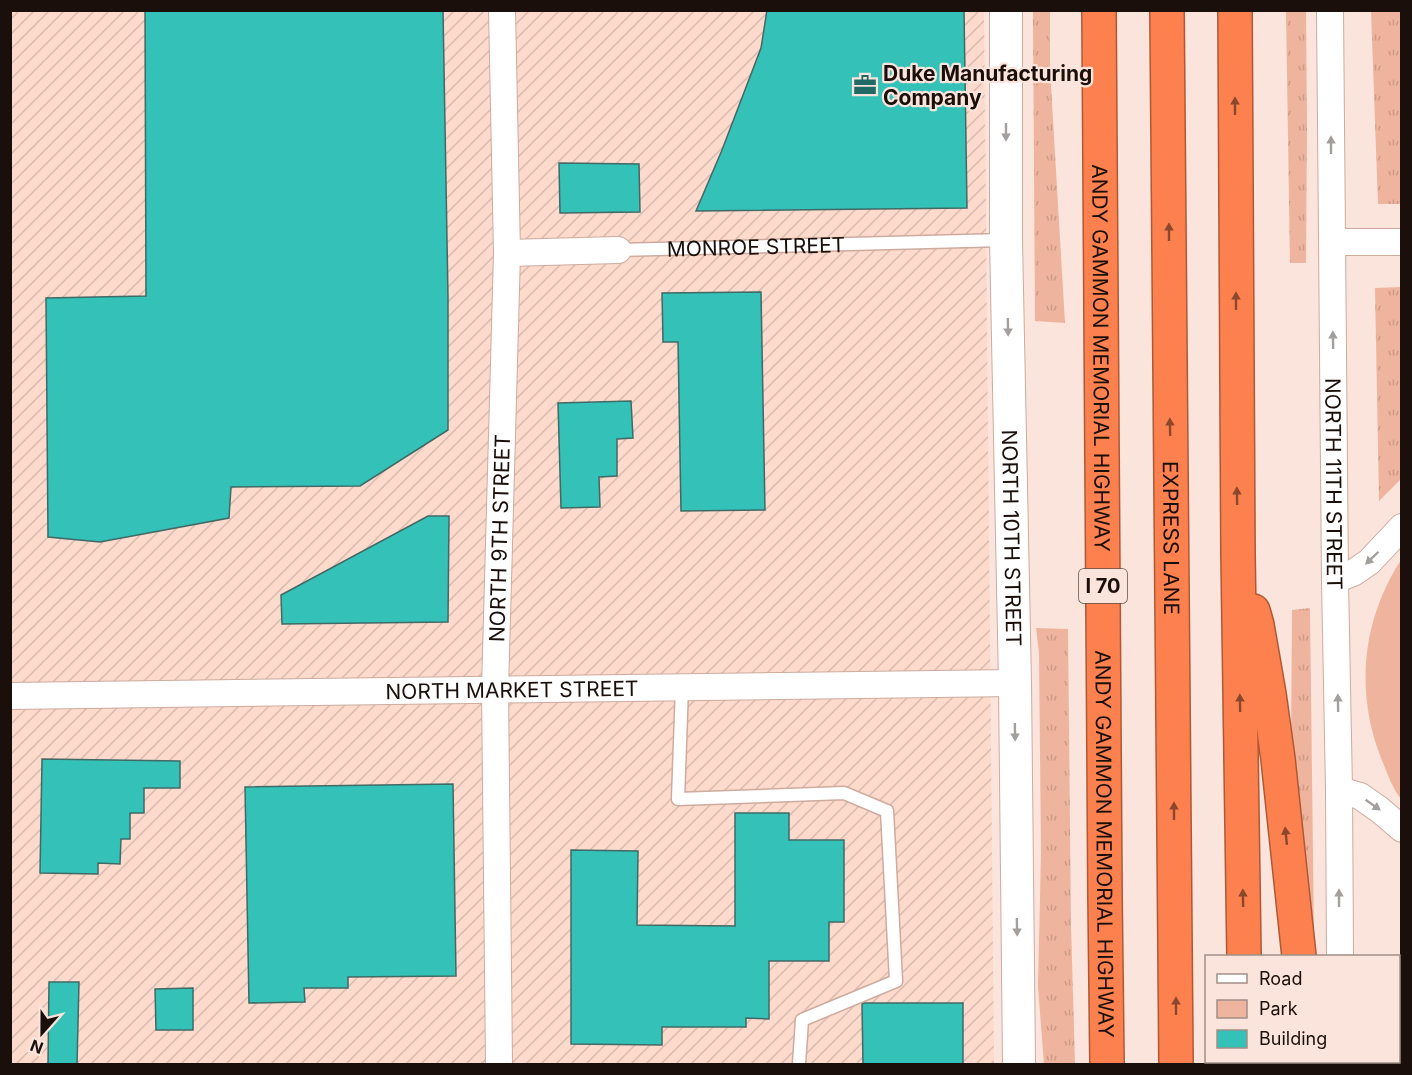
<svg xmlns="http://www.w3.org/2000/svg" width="1412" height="1075" font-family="Inter,sans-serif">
  <defs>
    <pattern id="industrial-furrows" width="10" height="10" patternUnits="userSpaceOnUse" patternTransform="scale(1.5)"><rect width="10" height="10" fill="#fddacc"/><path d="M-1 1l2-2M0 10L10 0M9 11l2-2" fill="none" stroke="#d8baae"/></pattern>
    <pattern id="grass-tufts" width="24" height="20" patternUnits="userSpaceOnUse" patternTransform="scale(1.5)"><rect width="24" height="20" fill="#efb49d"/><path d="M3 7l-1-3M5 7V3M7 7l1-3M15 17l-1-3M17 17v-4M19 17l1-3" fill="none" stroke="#cc9a86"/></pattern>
  </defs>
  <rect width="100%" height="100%" fill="#fae4dc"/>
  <!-- industrial -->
  <path fill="url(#industrial-furrows)" d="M10,11H984L994,1064H11Z"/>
  <!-- grass -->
  <g fill="url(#grass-tufts)">
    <path d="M1033,11H1050V69L1065,323L1035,321Z"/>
    <path d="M1286,11H1306L1307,126L1306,263H1290Z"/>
    <path d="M1371,11H1401V204H1378Z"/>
    <path d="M1401,287V479L1379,501L1375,288Z"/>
    <path d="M1310,608L1314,938L1311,940L1291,754L1292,610Z"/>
    <path d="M1036,628L1068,629L1071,926L1075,1064H1044L1038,987L1041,852L1039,653Z"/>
  </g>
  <!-- park -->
  <path fill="#efb49d" d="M1401,560L1402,799H1401C1392,788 1387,772 1381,758C1355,692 1362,620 1401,560Z"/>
  <!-- building -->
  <g fill="#33c1b8" stroke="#416965" stroke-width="1.5">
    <path d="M145,10H443L448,297V430L360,486L231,487L229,518L100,542L48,537L46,298L146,296Z"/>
    <path d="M767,10H964L967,208L696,211L722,150L761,48Z"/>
    <path d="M559,163L639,164L640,212L560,213Z"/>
    <path d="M761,292L765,510L681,511L678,342H663L662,293Z"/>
    <path d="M631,401L633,438L617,439V476L599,477L600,507L561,508L558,403Z"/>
    <path d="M428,516H449L448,622L282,624L281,595Z"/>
    <path d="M42,759L180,761V788H144V813H130V839H121L120,864L98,863V874L40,873Z"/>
    <path d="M453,784L456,976L348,977V988H304L305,1002L249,1003L245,787Z"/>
    <path d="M735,813H789V840H844V922H829V961H769V1019L746,1018V1027H662V1045L571,1044V850L638,851L637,925L735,926Z"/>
    <path d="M49,982H79L77,1065H48Z"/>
    <path d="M193,988V1030H156L155,989Z"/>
    <path d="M864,1003H963V1065H863L862,1004Z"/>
  </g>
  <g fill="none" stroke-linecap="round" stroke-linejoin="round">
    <!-- service casing -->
    <g stroke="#ceab9e" stroke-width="15">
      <g id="service">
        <path id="s1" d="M618,250L1005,240"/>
        <path d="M682,687L678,799L844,793L887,811L896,981L802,1020L799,1064"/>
      </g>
    </g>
    <!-- minor casing -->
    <g stroke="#ceab9e" stroke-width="28">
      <g id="minor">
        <path id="s2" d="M1330,10L1335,580L1339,790L1340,956"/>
        <path d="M1332,242H1402"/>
        <path d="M507,253L618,250"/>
        <path d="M1335,580L1353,573L1369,562L1402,527"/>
        <path id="s3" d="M10,696L1015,683"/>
        <path d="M1339,790L1360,796L1380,810L1402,829"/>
        <path d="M1340,1062V1064"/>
        <path id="s4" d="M499,1064L495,690L507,253L502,10"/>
      </g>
    </g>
    <!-- tertiary casing -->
    <g stroke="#ceab9e" stroke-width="34">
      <g id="tertiary">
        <path id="s5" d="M1006,10V240L1015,683L1019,1064"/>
      </g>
    </g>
    <!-- motorway casing -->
    <g stroke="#ae5936" stroke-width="36">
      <g id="motorway">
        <path id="s6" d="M1099,10L1105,897L1107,1064"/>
        <path id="s7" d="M1167,10L1176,1064"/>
        <path d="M1235,10L1238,554L1244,956"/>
        <path d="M1253,611L1257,625L1269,694L1278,759L1299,956"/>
        <path d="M1245,1062V1064"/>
        <path d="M1322,1062L1323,1064"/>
      </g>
    </g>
    <!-- service -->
    <use href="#service" stroke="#fff" stroke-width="12"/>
    <!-- minor -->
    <use href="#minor" stroke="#fff" stroke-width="26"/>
    <!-- tertiary -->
    <use href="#tertiary" stroke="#fff" stroke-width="32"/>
    <!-- motorway -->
    <use href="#motorway" stroke="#fd814e" stroke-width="33"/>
  </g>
  <!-- one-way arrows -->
  <defs><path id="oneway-solid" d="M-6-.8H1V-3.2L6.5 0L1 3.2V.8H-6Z" transform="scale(1.5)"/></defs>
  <g fill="#8c482c">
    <use href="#oneway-solid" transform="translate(1235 106) rotate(-90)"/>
    <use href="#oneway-solid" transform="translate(1169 232) rotate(-90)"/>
    <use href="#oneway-solid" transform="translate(1236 301) rotate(-90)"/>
    <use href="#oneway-solid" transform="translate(1170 427) rotate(-91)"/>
    <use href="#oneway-solid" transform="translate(1237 496) rotate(-91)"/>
    <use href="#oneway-solid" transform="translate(1240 703) rotate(-91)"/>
    <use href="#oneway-solid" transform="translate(1174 811) rotate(-90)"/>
    <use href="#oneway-solid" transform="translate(1286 836) rotate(-96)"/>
    <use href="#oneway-solid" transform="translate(1243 898) rotate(-91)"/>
    <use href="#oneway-solid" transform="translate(1176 1006) rotate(-90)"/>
  </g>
  <g fill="#a39f9d">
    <use href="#oneway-solid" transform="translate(1006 132) rotate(90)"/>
    <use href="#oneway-solid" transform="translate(1331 145) rotate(-90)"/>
    <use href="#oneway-solid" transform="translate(1008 327) rotate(89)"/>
    <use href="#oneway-solid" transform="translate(1333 340) rotate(-91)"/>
    <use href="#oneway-solid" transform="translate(1372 558) rotate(136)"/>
    <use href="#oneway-solid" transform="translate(1338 703) rotate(-91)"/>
    <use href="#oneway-solid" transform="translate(1015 732) rotate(89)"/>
    <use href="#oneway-solid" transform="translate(1373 805) rotate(35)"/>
    <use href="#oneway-solid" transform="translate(1339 898) rotate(-90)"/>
    <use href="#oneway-solid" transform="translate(1017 927) rotate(89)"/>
  </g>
  <!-- icons -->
  <defs>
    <g id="office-bare" transform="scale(1.8)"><path d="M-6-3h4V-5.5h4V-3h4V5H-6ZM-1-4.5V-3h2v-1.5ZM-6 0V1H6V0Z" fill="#206b65" stroke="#fae4dc" stroke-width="2.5" paint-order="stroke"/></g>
  </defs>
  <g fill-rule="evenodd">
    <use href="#office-bare" x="865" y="85"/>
  </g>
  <g text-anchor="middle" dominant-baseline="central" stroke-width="4.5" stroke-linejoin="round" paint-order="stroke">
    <!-- shield labels -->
    <rect fill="#fae4dc" stroke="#5d4f49" stroke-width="1.5" x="1079" y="569" width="48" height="34" rx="4.5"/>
    <g font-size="20" font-weight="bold" fill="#1a0f0a">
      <text x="1103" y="586">I 70</text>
    </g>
    <!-- poi labels -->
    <g font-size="21" font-weight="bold" fill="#1a0f0a" stroke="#fae4dc" text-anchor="start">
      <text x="883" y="73">Duke Manufacturing<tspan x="883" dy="24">Company</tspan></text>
    </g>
    <!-- street labels -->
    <g font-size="21" fill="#1a0f0a" stroke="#fae4dc">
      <text stroke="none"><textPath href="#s1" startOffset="138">MONROE STREET</textPath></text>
      <text stroke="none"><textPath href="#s6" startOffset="348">ANDY GAMMON MEMORIAL HIGHWAY</textPath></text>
      <text stroke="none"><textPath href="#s2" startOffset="474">NORTH 11TH STREET</textPath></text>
      <text stroke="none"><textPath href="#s4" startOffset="526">NORTH 9TH STREET</textPath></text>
      <text stroke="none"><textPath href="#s5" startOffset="528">NORTH 10TH STREET</textPath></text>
      <text stroke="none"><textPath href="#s7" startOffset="528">EXPRESS LANE</textPath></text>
      <text stroke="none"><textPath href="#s3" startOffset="502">NORTH MARKET STREET</textPath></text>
      <text stroke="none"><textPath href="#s6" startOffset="834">ANDY GAMMON MEMORIAL HIGHWAY</textPath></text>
    </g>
  </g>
  <!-- border -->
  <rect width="1412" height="1075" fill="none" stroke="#1a0f0a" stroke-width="24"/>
  <!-- legend -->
  <rect x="1205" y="955" width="195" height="108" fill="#fae4dc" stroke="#a08f88" stroke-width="1.5"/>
  <rect x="1217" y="974" width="30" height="9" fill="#ffffff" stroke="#a08f88" stroke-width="1.5"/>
  <text x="1259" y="985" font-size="18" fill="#1a0f0a">Road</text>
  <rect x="1217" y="1000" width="30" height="18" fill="#efb49d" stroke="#a08f88" stroke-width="1.5"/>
  <text x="1259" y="1015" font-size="18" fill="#1a0f0a">Park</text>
  <rect x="1217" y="1030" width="30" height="18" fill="#33c1b8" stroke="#a08f88" stroke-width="1.5"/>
  <text x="1259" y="1045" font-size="18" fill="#1a0f0a">Building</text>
  <!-- north arrow -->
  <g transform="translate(42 1033) rotate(201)" stroke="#fae4dc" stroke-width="4.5" paint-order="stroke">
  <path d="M0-4.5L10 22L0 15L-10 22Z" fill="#1a0f0a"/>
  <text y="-9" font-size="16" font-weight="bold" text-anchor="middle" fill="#1a0f0a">N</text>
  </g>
</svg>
